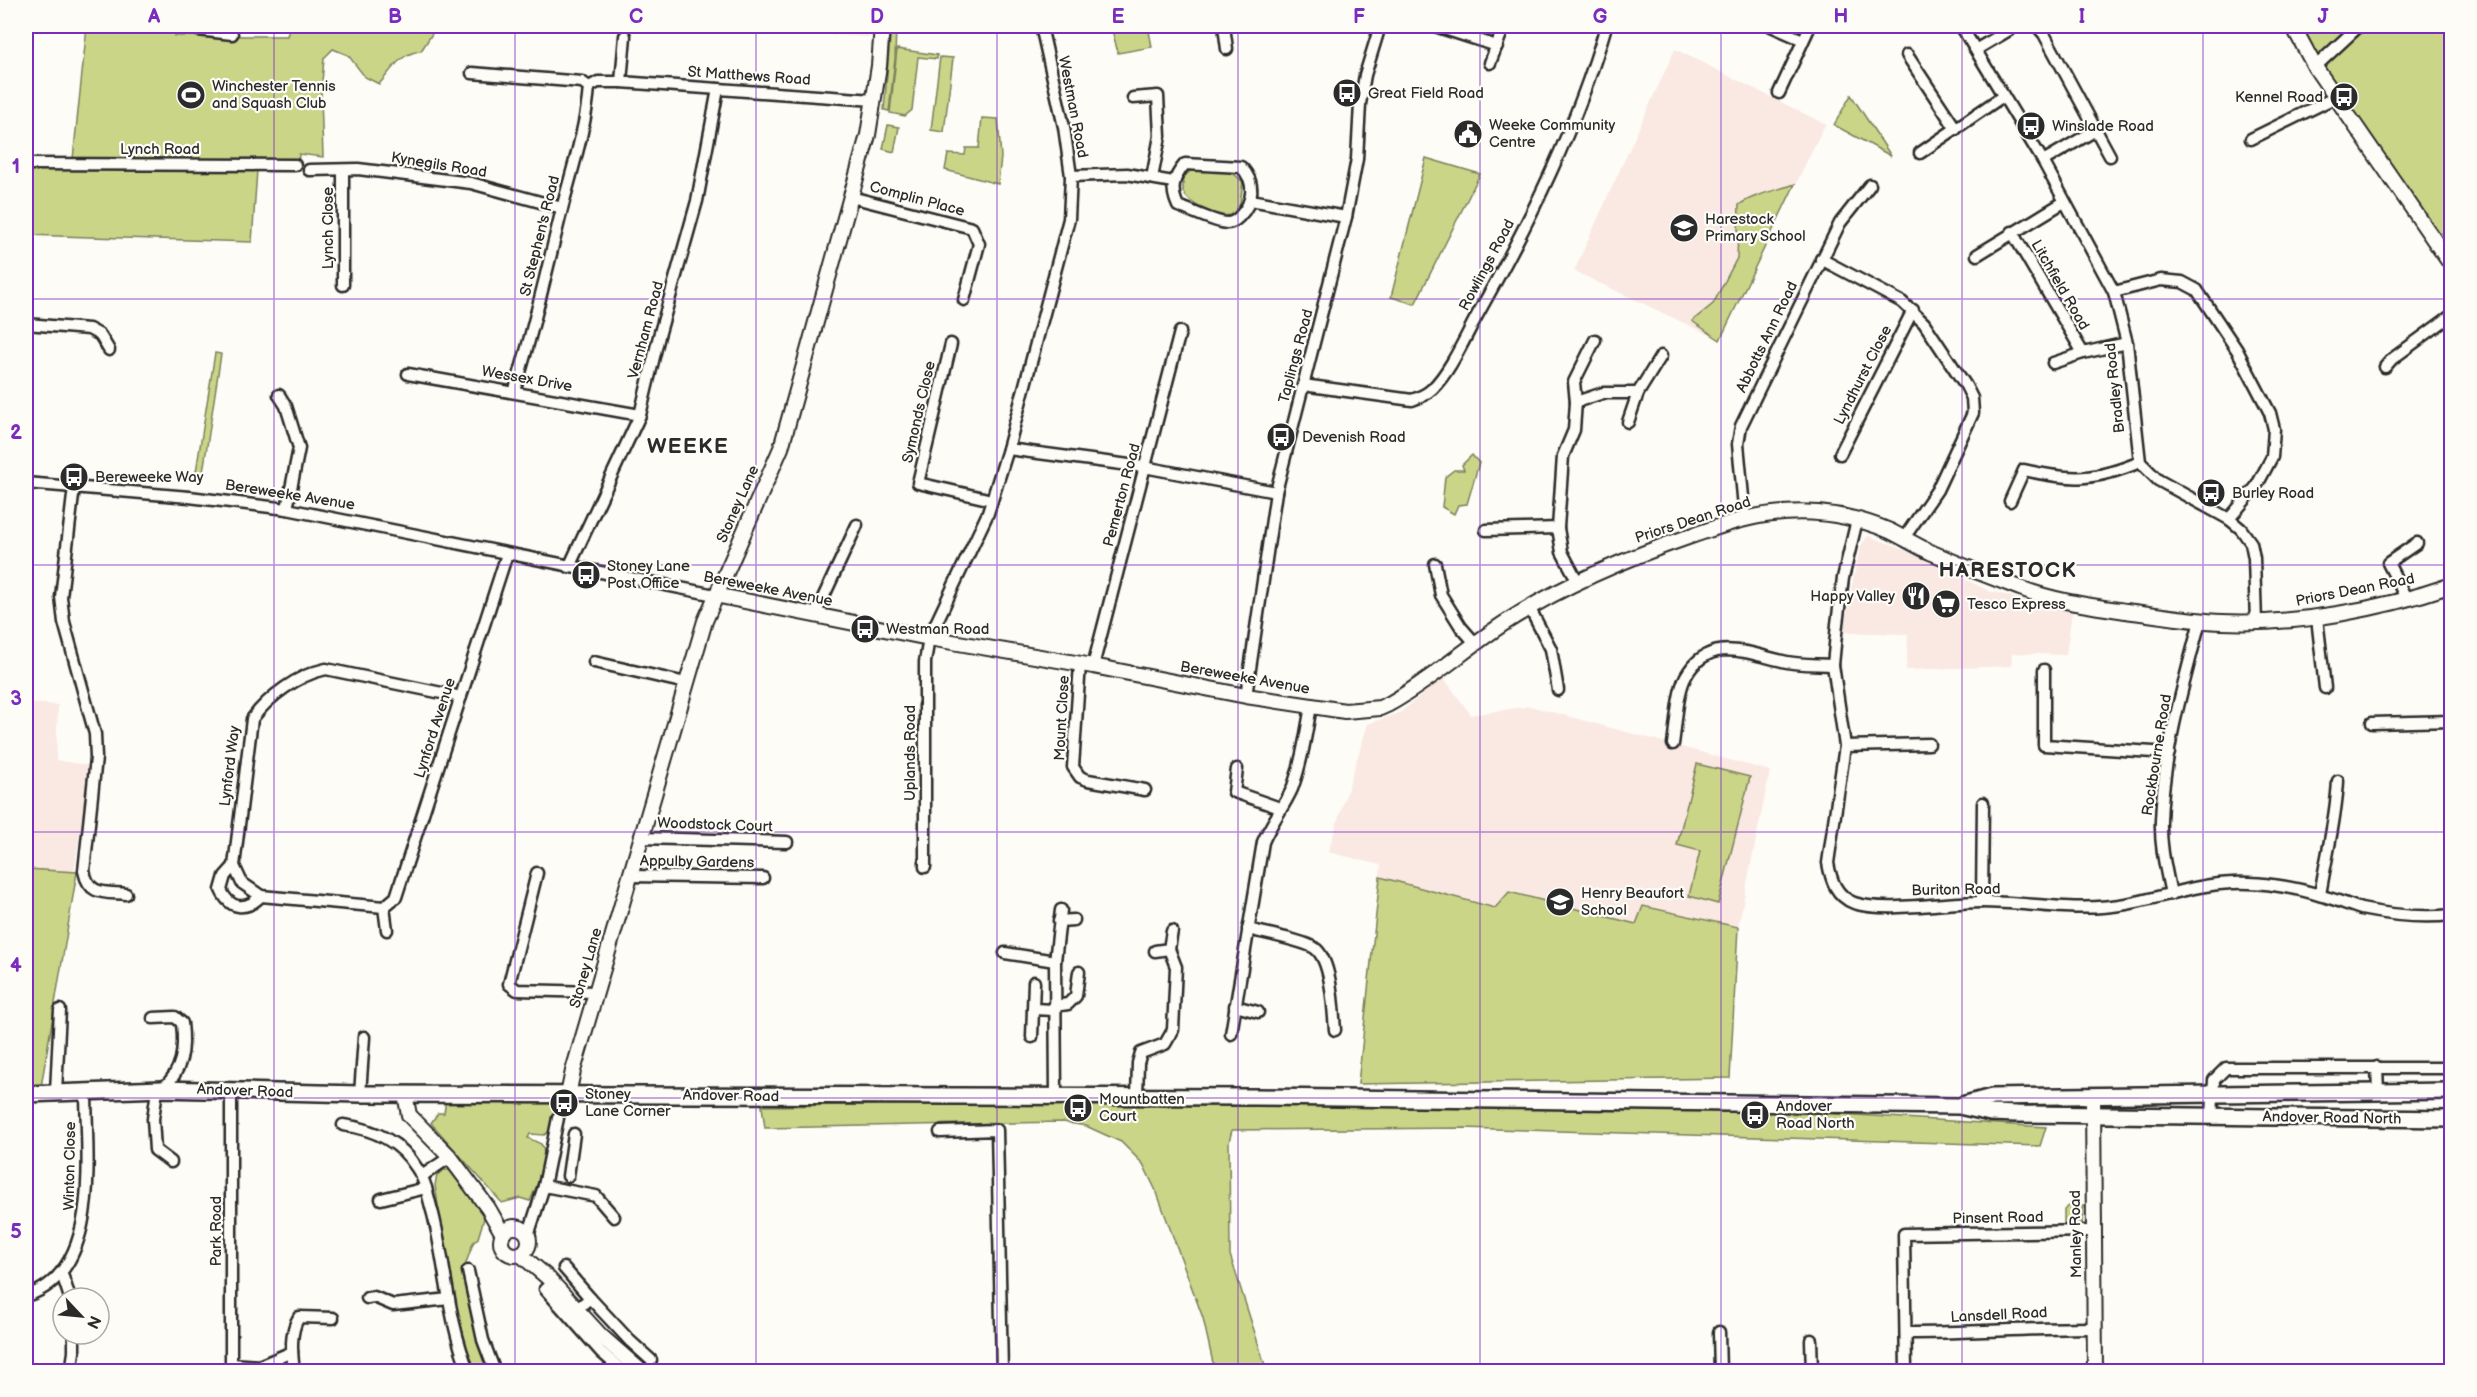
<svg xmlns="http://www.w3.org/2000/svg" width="2477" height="1397" font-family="'Balsamiq Sans',sans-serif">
  <rect width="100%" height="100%" fill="#fdfcf7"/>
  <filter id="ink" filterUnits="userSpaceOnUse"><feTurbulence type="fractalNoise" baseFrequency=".0167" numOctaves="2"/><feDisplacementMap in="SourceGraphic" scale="12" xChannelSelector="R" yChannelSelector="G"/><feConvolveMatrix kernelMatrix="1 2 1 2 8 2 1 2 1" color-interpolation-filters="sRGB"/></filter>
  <g filter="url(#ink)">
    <!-- built -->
    <g fill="#fae8e2">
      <path d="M690,26H874V37H867Z"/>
      <path d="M1675,49L1827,125L1823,128L1720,340L1574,271Z"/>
      <path d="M1868,536L1896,546L1989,591L2072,612L2066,655L2012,653L2011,666L1906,670L1908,634L1843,632L1857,561L1862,544Z"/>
      <path d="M1443,677L1471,715L1530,706L1770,771L1738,927L1730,1078L1358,1084L1381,865L1328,852L1368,724L1401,712Z"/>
      <path d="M26,703L58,705L56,760L90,766L41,1087L26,1088Z"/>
    </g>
    <!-- green -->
    <g fill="#cad588" stroke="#7a805a" stroke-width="1.5">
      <path d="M87,26H175V36H287L290,26H437L421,51C400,53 392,70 379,84L365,77L348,55L333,49L324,58L321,95L323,157L299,154L298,167L257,170L252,242L26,235V159H73Z"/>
      <path d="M891,26H896L895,59L889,111L884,110Z"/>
      <path d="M1111,26H1148L1152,47L1118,53Z"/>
      <path d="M2300,26H2359L2321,61Z"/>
      <path d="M2369,26H2451V226L2437,237L2324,67Z"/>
      <path d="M897,49L937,55V59L918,57L912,110L905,116L890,113Z"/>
      <path d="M940,57L953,58L944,132L931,130Z"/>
      <path d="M1851,95L1891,156L1834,125Z"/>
      <path d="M982,118L998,119L1001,157L998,184L945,170L948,154L965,155L966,148H979Z"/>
      <path d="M888,125L899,127L894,152L883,149Z"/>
      <path d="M1426,158L1480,174L1415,304L1391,297Z"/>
      <path d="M1219,170L1234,174L1243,182L1240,205L1234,215C1218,218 1190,206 1183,192V178L1190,171Z"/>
      <path d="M1795,184L1720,340L1692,321L1713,304L1737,258L1739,205C1752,195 1778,190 1795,184Z"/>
      <path d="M215,353L221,354L202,479L195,478Z"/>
      <path d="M1472,455L1479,463L1467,504L1458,505L1454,514L1442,507L1445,477L1454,470H1464L1462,465Z"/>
      <path d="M1697,764L1750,777L1718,904L1689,896L1700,851L1677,845Z"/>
      <path d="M26,869L77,872L41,1087L26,1088Z"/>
      <path d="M1380,877L1495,908L1509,892L1636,924L1643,906L1738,927L1730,1078L1358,1084Z"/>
      <path d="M446,1099L555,1101L551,1131L544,1135L530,1134L528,1138L541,1144C550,1156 536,1189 530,1201L520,1198L502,1203L431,1123L438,1113H444Z"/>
      <path d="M1037,1103L1809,1112L2046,1127L2040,1146L1464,1128L1232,1130L1229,1142L1230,1255L1267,1371L1215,1372L1203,1318L1157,1193L1143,1164L1121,1142L1086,1126L1063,1122L765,1128L762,1106Z"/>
      <path d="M444,1170H449L485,1215L478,1238L473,1243L465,1266L490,1371H473L450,1283L435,1185L437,1175Z"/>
      <path d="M2069,1206H2083L2082,1227H2064V1210Z"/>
    </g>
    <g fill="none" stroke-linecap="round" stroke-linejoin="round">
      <!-- minor casing -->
      <g stroke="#2b2b2b" stroke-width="15">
        <g id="minor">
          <path d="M191,26L198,30L232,34"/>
          <path d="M1224,26L1227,49"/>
          <path d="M1435,26L1497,46"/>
          <path d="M1771,26L1803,40"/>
          <path d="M1961,26L2043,161L2114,292L2127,343L2140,462L2158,480L2229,519L2241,529L2251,543L2254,558L2256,623"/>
          <path d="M2037,26L2044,34L2110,156"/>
          <path d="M1977,49L2016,26"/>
          <path d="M1907,55L1956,129"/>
          <path d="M1490,63L1504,26"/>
          <path d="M2315,67L2359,26"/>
          <path d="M472,73L582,82L589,87L598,82H621L874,100"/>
          <path d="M621,82L625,36"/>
          <path d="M1779,93L1810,26"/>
          <path d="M1133,98L1158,96L1160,136L1152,178"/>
          <path d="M2251,139L2336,97"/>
          <path d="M1920,153L2003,96"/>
          <path d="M2043,161L2096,130"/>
          <path d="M26,164L295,165"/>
          <path d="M1185,164L1241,167C1256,182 1254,202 1239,217C1236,220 1232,223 1227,223C1216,223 1190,210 1178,206C1170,189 1173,178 1185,164Z"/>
          <path d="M309,170L358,169L471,183L562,208"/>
          <path d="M1071,176L1127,174L1173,182"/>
          <path d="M851,197L972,228L979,244L964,300"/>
          <path d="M1250,200L1346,217"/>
          <path d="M2012,232L2083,353"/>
          <path d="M1977,255L2064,202"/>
          <path d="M1821,259L1902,302L1924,323L1966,386L1972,398L1973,413L1937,490L1904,538"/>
          <path d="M343,285V171"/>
          <path d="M2114,292L2161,280L2182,282L2197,290L2237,350L2270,413L2274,429L2272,457L2256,487L2229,519"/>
          <path d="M26,324L89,329L100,335L109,350"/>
          <path d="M951,344L918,483L992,500"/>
          <path d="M2053,363L2083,353L2127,343"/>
          <path d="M2385,367L2392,359L2452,315"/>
          <path d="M408,374L640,415"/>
          <path d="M1303,385L1412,400C1420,397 1426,395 1432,389C1451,371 1466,335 1479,312C1530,221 1577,126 1606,26"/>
          <path d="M514,392C533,333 546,273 561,213C571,172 586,129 589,87"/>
          <path d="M279,395L286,406L299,448L287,509"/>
          <path d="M1576,402L1603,393H1638L1661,356"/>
          <path d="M1628,422L1638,393"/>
          <path d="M1008,449L1144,467L1276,492"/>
          <path d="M1840,454L1913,310"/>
          <path d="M26,483L189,497L287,509L715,595"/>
          <path d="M74,487L61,597L64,622L95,734L96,758L84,871C89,896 104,892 126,894"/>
          <path d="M2010,501L2024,470C2072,481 2094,481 2140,462"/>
          <path d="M1745,518L1738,444L1741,426L1840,223L1870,185"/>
          <path d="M1857,520L1843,578L1837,624L1833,665L1845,746L1828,863C1831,880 1836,896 1854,903C1885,913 1947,902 1981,902C2029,902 2077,913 2126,904C2161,898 2196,884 2233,883C2261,882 2295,887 2322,896C2335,899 2348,905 2361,909C2390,915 2423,918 2452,915"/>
          <path d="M1486,530L1558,528"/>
          <path d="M1435,564L1441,595L1461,627L1475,643"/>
          <path d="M569,567L640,415L659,336L697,201L718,89"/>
          <path d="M1578,582L1562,552L1558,528L1563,456L1574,430L1576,402L1574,382L1595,340"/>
          <path d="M2446,587L2452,599"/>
          <path d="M2406,598L2388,563L2417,543"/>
          <path d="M1529,607L1551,649L1558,690"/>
          <path d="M815,615L857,525"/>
          <path d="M2317,618L2325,688"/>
          <path d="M594,662L686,683"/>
          <path d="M1080,664L1073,767L1080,777L1088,780L1145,790"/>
          <path d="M1093,666L1180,332"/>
          <path d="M2044,670V745L2169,753"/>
          <path d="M1246,696L1276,492L1346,217L1357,159L1360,104L1365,75L1380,26"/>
          <path d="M2372,723L2452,721"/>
          <path d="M1673,744C1676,725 1677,692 1686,676C1710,633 1751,655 1787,662C1802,665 1818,664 1833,665"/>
          <path d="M1845,746L1929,744"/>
          <path d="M1237,769L1234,792L1280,808"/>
          <path d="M641,838L787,842"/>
          <path d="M234,866L225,876L221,890C230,910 246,911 261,896"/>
          <path d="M925,867V662L929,638L988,513L1008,449L1069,219L1071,176L1064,127L1041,26"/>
          <path d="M537,873L509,984L517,990L596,992"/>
          <path d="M630,876L763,878"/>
          <path d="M2171,894C2166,870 2160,846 2161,821C2163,754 2183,686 2200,621"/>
          <path d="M2320,895C2326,857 2336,820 2338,781"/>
          <path d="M1982,902L1983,803"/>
          <path d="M384,907L261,896L242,883L234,866L252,719C269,696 298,675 326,669L461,697"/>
          <path d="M384,907L396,897L507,554"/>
          <path d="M384,907L387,930"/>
          <path d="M1059,921L1074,920"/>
          <path d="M1248,929C1263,933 1306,941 1316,949C1332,963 1333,1009 1335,1030"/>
          <path d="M1155,951L1169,949L1172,931"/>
          <path d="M1005,953L1055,961"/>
          <path d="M1054,1006L1068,1004L1076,996L1079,972"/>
          <path d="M1235,1006L1258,1012"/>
          <path d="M1033,1009L1034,982"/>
          <path d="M153,1018L175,1017L182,1023C185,1049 183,1071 162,1089"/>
          <path d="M1231,1034L1263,842C1271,823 1284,807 1292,789C1302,762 1306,734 1311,706"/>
          <path d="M1032,1037L1033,1009L1054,1010"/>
          <path d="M2377,1067L2378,1092"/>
          <path d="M157,1090L153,1119L155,1150L171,1162"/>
          <path d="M231,1091V1372"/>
          <path d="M56,1092L60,1010"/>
          <path d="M360,1094L364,1037"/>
          <path d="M1056,1097L1055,961L1061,910"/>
          <path d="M1137,1097L1138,1063L1141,1053L1165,1044L1173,1030L1176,967L1169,949"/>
          <path d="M2212,1116L2214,1080L2226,1068H2452"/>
          <path d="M343,1125C373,1129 399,1140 416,1167C426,1180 428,1198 433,1214C446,1266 448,1322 469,1372"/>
          <path d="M940,1132L997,1130L1002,1372"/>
          <path d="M422,1176L450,1157"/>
          <path d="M568,1176L574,1134"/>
          <path d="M544,1186L596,1196L614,1217"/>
          <path d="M381,1199L426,1188"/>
          <path d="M528,1236L544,1186L558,1118"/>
          <path d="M564,1268L590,1298"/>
          <path d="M468,1271L483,1340L495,1372"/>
          <path d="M62,1274L70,1298"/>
          <path d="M545,1289L601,1352L624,1372"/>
          <path d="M26,1296C103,1272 86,1155 86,1091"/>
          <path d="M367,1298L374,1297L393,1305L449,1299"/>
          <path d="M576,1310L590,1298L630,1341L651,1360"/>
          <path d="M1719,1332L1720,1372"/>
          <path d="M1906,1333C1969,1333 2031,1328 2094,1328"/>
          <path d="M1811,1340L1812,1372"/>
          <path d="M231,1364L259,1366L292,1352"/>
          <path d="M71,1372L74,1352V1334"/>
          <path d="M294,1372C292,1354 289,1333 299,1317L333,1318"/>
          <path d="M1906,1372L1904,1234L2093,1231"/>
        </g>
      </g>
      <!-- tertiary casing -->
      <g stroke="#2b2b2b" stroke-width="18">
        <g id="tertiary">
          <path d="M2293,26L2315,67L2452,266"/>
          <path d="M715,595L929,638L1093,666L1246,696L1345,711L1380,708L1389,704C1430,681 1466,648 1506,622C1563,585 1627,558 1691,536C1718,527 1744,517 1773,514C1814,509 1852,515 1890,531C1904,538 1917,546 1930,552C1960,565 1990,577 2020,588C2053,601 2091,606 2126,611C2158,615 2190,621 2222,622C2298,625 2379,610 2452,585"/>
          <path d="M405,1094L409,1115L450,1157L488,1208L503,1234"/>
          <path d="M568,1095L573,1071L705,621L781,448L868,135L879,66L882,26"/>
          <path d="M2093,1096L2095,1372"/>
          <circle cx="515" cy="1241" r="14"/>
          <path d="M520,1254L547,1277L601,1336L642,1372"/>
        </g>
      </g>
      <!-- secondary casing -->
      <g stroke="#2b2b2b" stroke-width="20">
        <g id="secondary">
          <path d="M26,1094L162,1089L360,1094L1257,1097L1959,1106L1990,1113L2017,1114L2452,1119"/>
          <path d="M1962,1105L1992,1097L2452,1091"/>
        </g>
      </g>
      <!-- minor -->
      <use href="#minor" stroke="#fdfcf7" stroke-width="10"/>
      <!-- tertiary -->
      <use href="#tertiary" stroke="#fdfcf7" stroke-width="14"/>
      <!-- secondary -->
      <use href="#secondary" stroke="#fdfcf7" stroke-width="15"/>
    </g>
  </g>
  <!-- grid -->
  <path fill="none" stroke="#7b2cbf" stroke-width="1.5" stroke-opacity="0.55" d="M274,26V1372M515,26V1372M756,26V1372M997,26V1372M1238,26V1372M1480,26V1372M1721,26V1372M1962,26V1372M2203,26V1372M26,299H2452M26,565H2452M26,832H2452M26,1098H2452"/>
  <!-- icons -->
  <defs>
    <g id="bus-disc" transform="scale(1.5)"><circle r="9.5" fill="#2b2b2b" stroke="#fdfcf7"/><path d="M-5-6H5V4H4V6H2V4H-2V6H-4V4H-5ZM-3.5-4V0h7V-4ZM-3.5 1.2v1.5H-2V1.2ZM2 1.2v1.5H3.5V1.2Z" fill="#fff"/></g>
    <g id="stadium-disc" transform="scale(1.5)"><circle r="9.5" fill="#2b2b2b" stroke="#fdfcf7"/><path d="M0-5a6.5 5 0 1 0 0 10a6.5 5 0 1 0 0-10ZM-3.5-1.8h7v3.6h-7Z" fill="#fff"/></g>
    <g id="civic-disc" transform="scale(1.5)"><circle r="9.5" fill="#2b2b2b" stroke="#fdfcf7"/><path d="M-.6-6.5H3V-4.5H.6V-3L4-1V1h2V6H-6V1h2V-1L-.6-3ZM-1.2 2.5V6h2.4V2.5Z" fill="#fff"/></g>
    <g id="school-disc" transform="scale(1.5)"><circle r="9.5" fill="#2b2b2b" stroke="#fdfcf7"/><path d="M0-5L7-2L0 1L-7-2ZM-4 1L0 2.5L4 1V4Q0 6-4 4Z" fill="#fff"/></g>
    <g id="restaurant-disc" transform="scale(1.5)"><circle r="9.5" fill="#2b2b2b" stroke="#fdfcf7"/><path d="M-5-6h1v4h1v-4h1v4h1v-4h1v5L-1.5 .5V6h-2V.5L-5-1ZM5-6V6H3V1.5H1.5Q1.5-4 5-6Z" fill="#fff"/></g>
    <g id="supermarket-disc" transform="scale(1.5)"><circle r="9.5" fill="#2b2b2b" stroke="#fdfcf7"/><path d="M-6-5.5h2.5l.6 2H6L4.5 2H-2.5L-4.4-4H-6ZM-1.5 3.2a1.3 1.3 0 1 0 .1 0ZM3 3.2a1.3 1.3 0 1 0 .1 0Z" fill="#fff"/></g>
  </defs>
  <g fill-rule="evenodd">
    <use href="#bus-disc" x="1347" y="93"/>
    <use href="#stadium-disc" x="191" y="95"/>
    <use href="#bus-disc" x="2344" y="97"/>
    <use href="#bus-disc" x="2031" y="126"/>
    <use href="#civic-disc" x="1468" y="134"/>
    <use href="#school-disc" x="1684" y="228"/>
    <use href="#bus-disc" x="1281" y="437"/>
    <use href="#bus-disc" x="74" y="477"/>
    <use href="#bus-disc" x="2211" y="493"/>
    <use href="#bus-disc" x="586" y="575"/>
    <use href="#restaurant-disc" x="1916" y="596"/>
    <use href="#supermarket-disc" x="1946" y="604"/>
    <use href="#bus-disc" x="865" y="629"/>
    <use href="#school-disc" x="1560" y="902"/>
    <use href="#bus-disc" x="564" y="1103"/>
    <use href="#bus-disc" x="1078" y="1108"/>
    <use href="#bus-disc" x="1755" y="1115"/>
  </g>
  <g text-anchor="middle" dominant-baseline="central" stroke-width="4.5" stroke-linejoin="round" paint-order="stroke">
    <!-- street labels -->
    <g font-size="15" fill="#2b2b2b" stroke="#fdfcf7">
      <text transform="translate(749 76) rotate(4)">St Matthews Road</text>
      <text transform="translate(1073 107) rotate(79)">Westman Road</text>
      <text x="160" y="149">Lynch Road</text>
      <text transform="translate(439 165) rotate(9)">Kynegils Road</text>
      <text transform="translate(917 199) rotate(15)">Complin Place</text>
      <text transform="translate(328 228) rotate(-90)">Lynch Close</text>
      <text transform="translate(540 236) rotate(-76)">St Stephen's Road</text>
      <text transform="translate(1487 265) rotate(-62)">Rowlings Road</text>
      <text transform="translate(2060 285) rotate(60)">Litchfield Road</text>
      <text transform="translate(646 330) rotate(-75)">Vernham Road</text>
      <text transform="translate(1767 337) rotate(-64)">Abbotts Ann Road</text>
      <text transform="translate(1296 356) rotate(-75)">Taplings Road</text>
      <text transform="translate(1863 375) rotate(-63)">Lyndhurst Close</text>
      <text transform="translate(527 379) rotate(10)">Wessex Drive</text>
      <text transform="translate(2115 388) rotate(-96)">Bradley Road</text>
      <text transform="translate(919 412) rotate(-77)">Symonds Close</text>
      <text transform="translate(290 495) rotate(9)">Bereweeke Avenue</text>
      <text transform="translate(1122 495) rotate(-75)">Pemerton Road</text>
      <text transform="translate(738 504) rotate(-66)">Stoney Lane</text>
      <text transform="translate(1693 520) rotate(-18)">Priors Dean Road</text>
      <text transform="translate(768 589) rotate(11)">Bereweeke Avenue</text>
      <text transform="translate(2355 590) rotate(-11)">Priors Dean Road</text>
      <text transform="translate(1245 678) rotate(10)">Bereweeke Avenue</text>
      <text transform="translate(1062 718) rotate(-87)">Mount Close</text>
      <text transform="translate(435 728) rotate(-72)">Lynford Avenue</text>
      <text transform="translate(910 753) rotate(-90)">Uplands Road</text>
      <text transform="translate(2157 755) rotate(-81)">Rockbourne Road</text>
      <text transform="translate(230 766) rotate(-83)">Lynford Way</text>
      <text transform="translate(715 825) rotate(2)">Woodstock Court</text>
      <text transform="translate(697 862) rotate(1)">Appulby Gardens</text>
      <text transform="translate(1956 890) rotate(-1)">Buriton Road</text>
      <text transform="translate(586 968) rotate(-74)">Stoney Lane</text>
      <text transform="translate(245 1091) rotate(2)">Andover Road</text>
      <text transform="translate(731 1096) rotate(1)">Andover Road</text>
      <text transform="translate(2332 1118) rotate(1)">Andover Road North</text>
      <text transform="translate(70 1166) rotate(-89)">Winton Close</text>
      <text transform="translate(1998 1218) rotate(-1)">Pinsent Road</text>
      <text transform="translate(216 1231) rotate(-90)">Park Road</text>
      <text transform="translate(2076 1234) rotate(-91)">Manley Road</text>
      <text transform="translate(1999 1315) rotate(-3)">Lansdell Road</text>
    </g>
    <!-- poi labels -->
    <g font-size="15" fill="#2b2b2b" stroke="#fdfcf7" text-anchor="start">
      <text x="212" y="86">Winchester Tennis<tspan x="212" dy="17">and Squash Club</tspan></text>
      <text x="1368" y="93">Great Field Road</text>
      <text x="2323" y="97" text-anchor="end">Kennel Road</text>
      <text x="1489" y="125">Weeke Community<tspan x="1489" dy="17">Centre</tspan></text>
      <text x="2052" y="126">Winslade Road</text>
      <text x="1705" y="219">Harestock<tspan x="1705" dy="17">Primary School</tspan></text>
      <text x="1302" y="437">Devenish Road</text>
      <text x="95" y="477">Bereweeke Way</text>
      <text x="2232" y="493">Burley Road</text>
      <text x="607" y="566">Stoney Lane<tspan x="607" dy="17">Post Office</tspan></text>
      <text x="1895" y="596" text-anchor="end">Happy Valley</text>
      <text x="1967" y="604">Tesco Express</text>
      <text x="886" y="629">Westman Road</text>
      <text x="1581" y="893">Henry Beaufort<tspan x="1581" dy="17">School</tspan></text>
      <text x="585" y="1094">Stoney<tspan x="585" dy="17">Lane Corner</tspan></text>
      <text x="1099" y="1099">Mountbatten<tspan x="1099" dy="17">Court</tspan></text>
      <text x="1776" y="1106">Andover<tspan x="1776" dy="17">Road North</tspan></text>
    </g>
    <!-- district labels -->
    <g font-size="21" font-weight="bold" letter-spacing="1.5" fill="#2b2b2b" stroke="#fdfcf7">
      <text x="688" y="446">WEEKE</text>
      <text x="2008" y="570">HARESTOCK</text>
    </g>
  </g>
  <!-- margin -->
  <rect width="2477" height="1397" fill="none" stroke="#fdfcf7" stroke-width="66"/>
  <!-- north arrow -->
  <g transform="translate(81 1316) rotate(116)"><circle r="28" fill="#fdfcf7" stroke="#a9a8a5" stroke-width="1.5"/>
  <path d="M0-4.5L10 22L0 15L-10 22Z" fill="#2b2b2b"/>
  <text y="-9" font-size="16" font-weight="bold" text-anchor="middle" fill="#2b2b2b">N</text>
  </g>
  <rect x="33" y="33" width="2411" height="1331" fill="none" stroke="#7b2cbf" stroke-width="2"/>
  <g font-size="20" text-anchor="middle" font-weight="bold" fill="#7b2cbf">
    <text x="154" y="23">A</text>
    <text x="395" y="23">B</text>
    <text x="636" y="23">C</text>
    <text x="877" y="23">D</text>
    <text x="1118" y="23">E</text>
    <text x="1359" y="23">F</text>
    <text x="1600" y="23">G</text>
    <text x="1841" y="23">H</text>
    <text x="2082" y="23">I</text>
    <text x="2323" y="23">J</text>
    <text x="16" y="173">1</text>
    <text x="16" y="439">2</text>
    <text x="16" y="705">3</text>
    <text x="16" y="972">4</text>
    <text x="16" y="1238">5</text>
  </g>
</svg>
